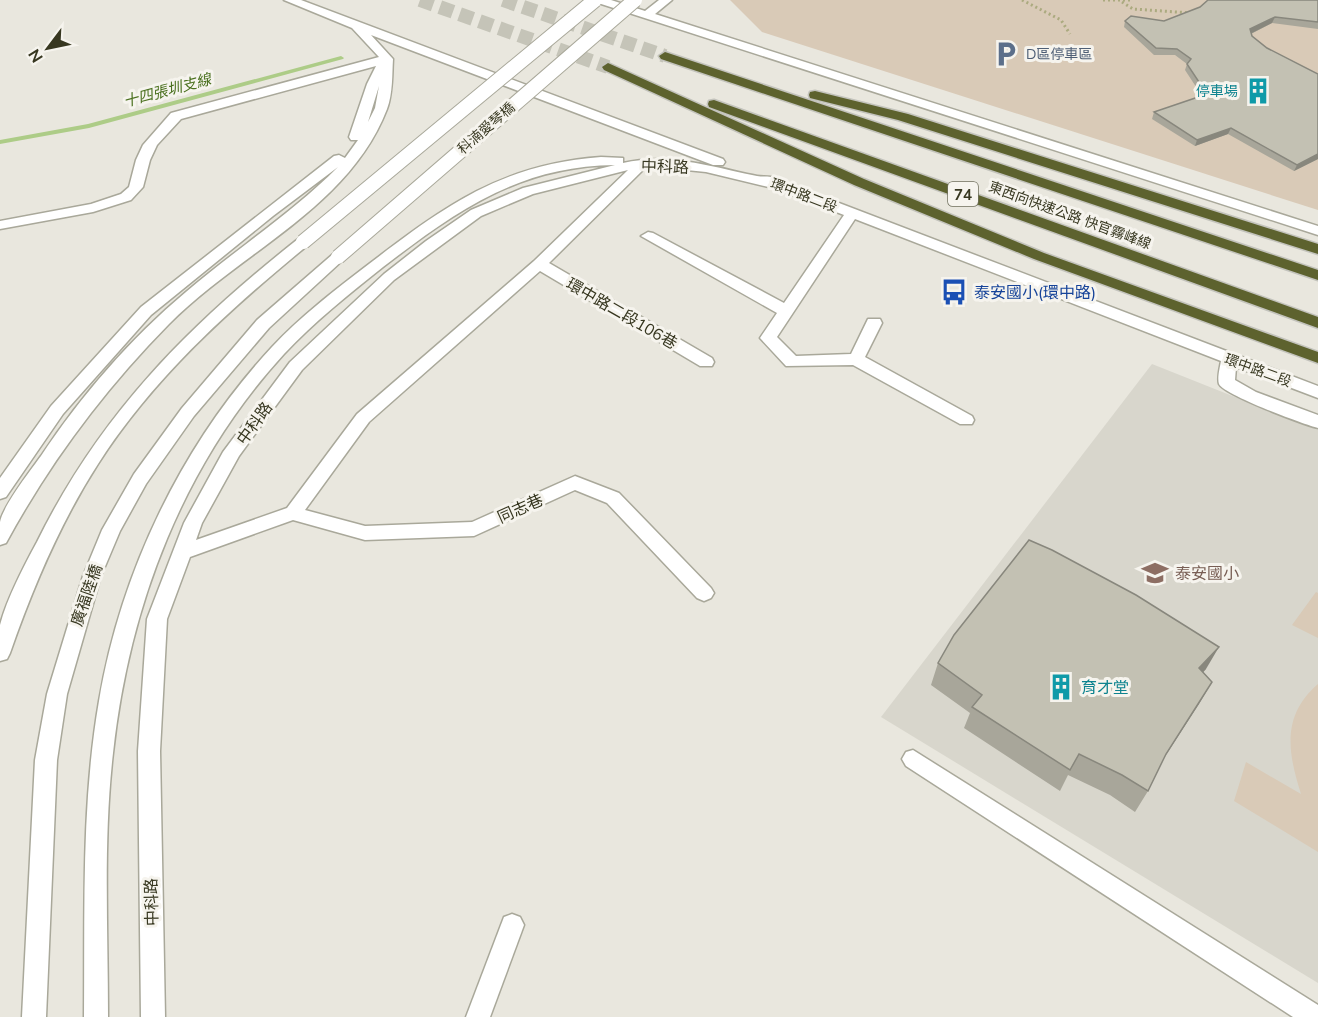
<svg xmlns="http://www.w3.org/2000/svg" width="1318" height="1017" font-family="Mulish,'Noto Sans TC',sans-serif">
  <rect width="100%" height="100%" fill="#e9e7de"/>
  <!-- built -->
  <path fill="#d8d6cc" d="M1152,364L1318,430V983L881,717Z"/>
  <!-- green -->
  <g fill="#d9cab7">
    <path d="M730,0H1318V210L762,32Z"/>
    <path d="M1316,592L1318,593V638L1292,625Z"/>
    <path d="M1318,684V852L1234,801L1246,762L1301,794C1288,753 1281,716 1318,684Z"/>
  </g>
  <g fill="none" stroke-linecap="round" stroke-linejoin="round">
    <!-- stream -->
    <path fill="#adcc87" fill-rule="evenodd" d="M341,56L344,58L343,59L89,128L0,144V140L88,124Z"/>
    <!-- highway-tunnel -->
    <g stroke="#c5c4b8" stroke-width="14" stroke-dasharray="14 7" stroke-linecap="butt">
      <path d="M420,0L608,67"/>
      <path d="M503,0L665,56"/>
    </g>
    <!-- minor casing -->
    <g stroke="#a9a89a" stroke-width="3">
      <g id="minor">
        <path d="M284,0H301L723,159L725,162L723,165H713L371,35L393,59C392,75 393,93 387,109C349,208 240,252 169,324C104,390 50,462 6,543L0,545C0,538 0,529 0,522C3,506 30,471 41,456C81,396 130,339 186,292C236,249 291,214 338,167L273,216L151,315L63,414L6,497L0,499V478L51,406L141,307L334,156L339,155L345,158L358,140H351L349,137L367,84L376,66L181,119L157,145L150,160L143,187L131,200L93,212L0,229V221L91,204L121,194L129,187L136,160L143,145L171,113L379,57L352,28ZM379,86L375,108L368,122Z"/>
        <path d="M593,0H611L645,11L659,0H672L655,14L1318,226V235L595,2Z"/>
        <path d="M601,157L623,158V163C668,152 713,167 757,176C762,177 766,176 771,177L1318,386V398L1236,367L1235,380L1256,392L1318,415V428C1303,424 1224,395 1219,384C1217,378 1220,367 1221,361L855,219L777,337L796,356L851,354L868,319H880L882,323L865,357L972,416L974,420L972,424H960L853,365L786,366L760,338L777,313L641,236L648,232L653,233L784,303L844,215L777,189L706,172L647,166L549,263L712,358L714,362L712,366H700L540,271L369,422L305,510L365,526L472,522L575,476L619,493L711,588L714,593L711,598L704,601L697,598L607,503L575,490L474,536L365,540L293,520L190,557L167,619L160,751L165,1017H141L138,751L147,619L184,523L223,452L290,362L384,274L426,241L471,210L523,188L615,165C519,166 456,211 383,267C349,294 314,322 284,354C183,464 129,606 113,753C103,840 108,929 108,1017H84C85,912 81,805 99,701C121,571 182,444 272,347C301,316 335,290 369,264C445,206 502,164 601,157ZM628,170L534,261L357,414L287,508L196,540L202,523L239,456L302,370L394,280L481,216L533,194Z"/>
        <path d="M303,237L308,239L310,242L308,245C230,309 153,378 98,464C60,523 33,587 10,653L7,659L0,661C0,650 0,636 0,625C7,598 24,566 37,542C100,414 188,326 298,239Z"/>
        <path d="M338,252L343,254L345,257L343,260L269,328L194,416L146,484L120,531L101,576L67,694L57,760L46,1017H22L35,760L47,694L83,576L102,530L134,474L182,408L257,320L333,254Z"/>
        <path d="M913,750L1318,1005V1017H1293L906,766L902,759L906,752Z"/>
        <path d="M512,914L520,917L524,925L490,1017H466L504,917Z"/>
      </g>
    </g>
    <!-- highway casing -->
    <g stroke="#c3c3bc" stroke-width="3">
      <g id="highway">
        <path d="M665,52L1318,270V280L661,59L659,56Z"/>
        <path d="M608,63L864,179L1044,253L1318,352V363L1034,259L854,185L604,70L602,67Z"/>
        <path d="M815,91L908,114L1318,244V254L898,120L810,98L809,95L810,92Z"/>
        <path d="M714,100L1318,317V328L709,107L708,104L709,101Z"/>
      </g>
    </g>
    <!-- path -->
    <g stroke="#abaa7f" stroke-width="3" stroke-dasharray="2 3" stroke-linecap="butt">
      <path d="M1022,0L1061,20L1070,34"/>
      <path d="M1103,0H1133"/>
      <path d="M1122,2L1133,9L1191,13"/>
    </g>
    <!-- minor -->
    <use href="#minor" fill="#fff" fill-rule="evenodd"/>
    <!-- highway -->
    <use href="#highway" fill="#5d622e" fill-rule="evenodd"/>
    <!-- minor-bridge casing -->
    <g stroke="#a9a89a" stroke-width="16" stroke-linecap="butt">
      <g id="minor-bridge">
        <path d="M303,242L595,0"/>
        <path d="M338,257L635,0"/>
      </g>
    </g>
    <!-- minor-bridge -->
    <use href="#minor-bridge" stroke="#fff" stroke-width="14"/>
  </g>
  <!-- wall -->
  <g fill="#a8a69a">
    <path d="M1318,0V29L1272,23L1251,34L1252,36L1267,48L1318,74V159L1294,171L1228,134L1195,146L1152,119L1154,112L1202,96L1185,70L1187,64L1175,55H1154L1124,27L1125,21H1164Z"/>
    <path d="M938,663L1206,669L1203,672L1212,682L1163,759L1148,791L1135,812L1110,795L1068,775L1060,791L964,728L970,713L931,685Z"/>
  </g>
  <!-- shaded-wall -->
  <g fill="#88877d">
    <path d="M1275,17L1272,23L1248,35L1250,29Z"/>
    <path d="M1231,128L1228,134L1195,146L1197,140Z"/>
    <path d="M1318,154V159L1294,171L1297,165Z"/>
    <path d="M1219,647L1206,669L1187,690L1199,668Z"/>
    <path d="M1212,682L1199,704L1153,775L1166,754Z"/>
  </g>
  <!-- building -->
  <g fill="#c3c1b3" stroke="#88877d" stroke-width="1.5">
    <path d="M1208,0H1318V22L1275,17L1250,29L1252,36L1267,48L1318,74V154L1297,165L1231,128L1197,140L1154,112L1207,94L1187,64L1191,59L1177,49L1156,48L1125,21L1131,16L1164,21L1200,7Z"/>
    <path d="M1029,540L1052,550L1136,595L1219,647L1199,668L1212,682L1166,754L1148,791L1122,775L1079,754L1070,770L972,707L982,695L938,663L954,635Z"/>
  </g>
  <!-- icons -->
  <defs>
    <g id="parking-bare" transform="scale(2.07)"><path d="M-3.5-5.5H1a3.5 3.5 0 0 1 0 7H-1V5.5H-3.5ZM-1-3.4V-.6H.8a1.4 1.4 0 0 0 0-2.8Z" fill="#5c6f8a" stroke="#f6f4ee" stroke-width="2.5" paint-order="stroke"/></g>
    <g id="building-bare" transform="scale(2.07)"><path d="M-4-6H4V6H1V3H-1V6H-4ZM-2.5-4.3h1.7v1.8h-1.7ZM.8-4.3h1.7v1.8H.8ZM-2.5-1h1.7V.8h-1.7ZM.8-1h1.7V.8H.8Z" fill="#0f9aa8" stroke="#f6f4ee" stroke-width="2.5" paint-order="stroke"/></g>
    <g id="bus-bare" transform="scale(2.07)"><path d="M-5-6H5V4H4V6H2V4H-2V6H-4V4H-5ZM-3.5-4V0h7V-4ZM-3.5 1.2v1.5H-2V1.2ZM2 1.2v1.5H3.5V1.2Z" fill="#1a4fb4" stroke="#f6f4ee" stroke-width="2.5" paint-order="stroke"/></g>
    <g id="school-bare" transform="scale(2.07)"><path d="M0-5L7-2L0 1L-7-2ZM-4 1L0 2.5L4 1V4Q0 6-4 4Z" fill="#8d6e63" stroke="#f6f4ee" stroke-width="2.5" paint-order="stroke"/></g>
  </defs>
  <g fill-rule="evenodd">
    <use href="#parking-bare" x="1006" y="54"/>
    <use href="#building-bare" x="1258" y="91"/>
    <use href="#bus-bare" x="954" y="292"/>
    <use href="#school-bare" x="1155" y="573"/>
    <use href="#building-bare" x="1061" y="687"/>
  </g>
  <g text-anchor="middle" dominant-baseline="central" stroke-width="6" stroke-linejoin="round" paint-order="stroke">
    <!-- far-service labels -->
    <g font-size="14" fill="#4e5e75" stroke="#f6f4ee" text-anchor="start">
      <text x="1026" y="54">D區停車區</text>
    </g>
    <!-- far-culture labels -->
    <g font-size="14" fill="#0d838f" stroke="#f6f4ee" text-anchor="end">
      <text x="1238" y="91">停車場</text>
    </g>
    <!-- far-street labels -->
    <g font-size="14" fill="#373720" stroke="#f6f4ee">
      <text transform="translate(486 128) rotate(-41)">科湳愛琴橋</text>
      <text transform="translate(804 195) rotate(21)">環中路二段</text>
      <text transform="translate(1070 215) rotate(20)">東西向快速公路 快官霧峰線</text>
      <text transform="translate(1258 370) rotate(20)">環中路二段</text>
    </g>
    <!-- far-water labels -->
    <g font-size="15" font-style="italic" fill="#4a701e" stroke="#f6f4ee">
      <text transform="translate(167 90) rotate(-15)">十四張圳支線</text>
    </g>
    <!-- shield labels -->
    <rect fill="#f6f4ee" stroke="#70705e" stroke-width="1.5" x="948" y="182" width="30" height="24" rx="4.5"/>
    <g font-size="15" font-weight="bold" fill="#373720">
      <text x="963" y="194">74</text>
    </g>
    <!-- street labels -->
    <g font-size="16" fill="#373720" stroke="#f6f4ee">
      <text transform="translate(665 166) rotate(2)">中科路</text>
      <text transform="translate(622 313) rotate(30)">環中路二段106巷</text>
      <text transform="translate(254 423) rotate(-54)">中科路</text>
      <text transform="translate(520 508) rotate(-24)">同志巷</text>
      <text transform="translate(86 595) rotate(-71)">廣福陸橋</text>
      <text transform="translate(151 902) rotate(-91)">中科路</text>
    </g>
    <!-- transit labels -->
    <g font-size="16" fill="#164399" stroke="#f6f4ee" text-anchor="start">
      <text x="974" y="292">泰安國小(環中路)</text>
    </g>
    <!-- education labels -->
    <g font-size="16" fill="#785e54" stroke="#f6f4ee" text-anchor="start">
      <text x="1175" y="573">泰安國小</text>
    </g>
    <!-- culture labels -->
    <g font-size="16" fill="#0d838f" stroke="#f6f4ee" text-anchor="start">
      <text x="1081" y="687">育才堂</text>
    </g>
  </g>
  <!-- north arrow -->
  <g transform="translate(48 48) rotate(238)" stroke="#f6f4ee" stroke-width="4.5" paint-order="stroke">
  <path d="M0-4.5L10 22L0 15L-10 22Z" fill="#373720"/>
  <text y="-9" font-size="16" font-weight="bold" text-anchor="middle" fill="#373720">N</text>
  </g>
</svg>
